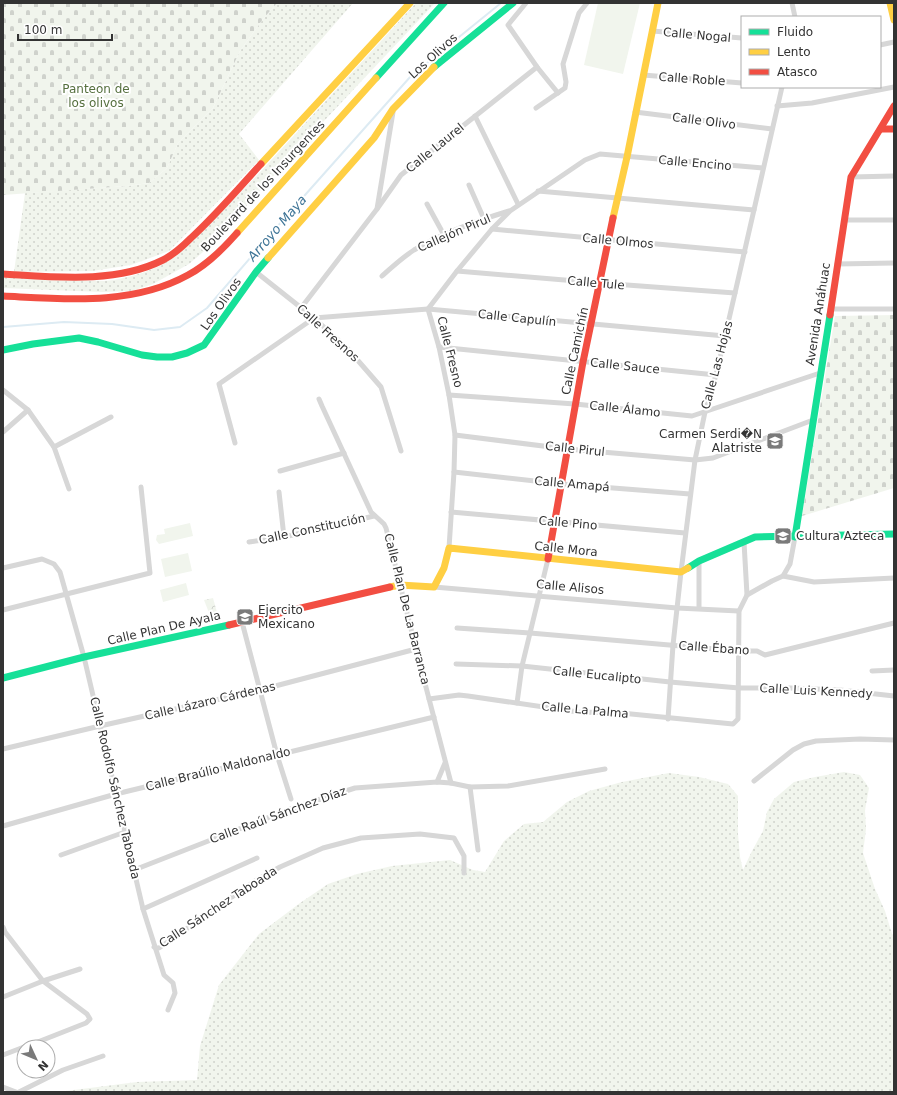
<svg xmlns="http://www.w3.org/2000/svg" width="897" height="1095" font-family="'DejaVu Sans',sans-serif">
  <defs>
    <pattern id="grass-dots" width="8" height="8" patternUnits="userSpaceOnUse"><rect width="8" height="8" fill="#f1f5ed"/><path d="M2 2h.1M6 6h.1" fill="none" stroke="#cfd2cc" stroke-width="1.8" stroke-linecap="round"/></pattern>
    <pattern id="cemetery-stones" width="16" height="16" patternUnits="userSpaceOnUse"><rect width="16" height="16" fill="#f1f5ed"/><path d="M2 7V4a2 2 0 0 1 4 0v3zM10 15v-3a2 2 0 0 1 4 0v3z" fill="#cfd2cc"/></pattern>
    <pattern id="park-crowns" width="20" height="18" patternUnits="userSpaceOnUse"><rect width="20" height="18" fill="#f1f5ed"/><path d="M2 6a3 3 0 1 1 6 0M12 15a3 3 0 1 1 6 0" fill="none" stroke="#cfd2cc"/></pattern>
  </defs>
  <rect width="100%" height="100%" fill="#fff"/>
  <!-- grass -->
  <g fill="url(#grass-dots)">
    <path d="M277,3H353L239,134L259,160L169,251L131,265L92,271L14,272L25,193L127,186L149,183L167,168L178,143L213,108L240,51L263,19Z"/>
    <path d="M416,3H435L308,138L224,231L210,246L189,264L153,284L132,291L102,292L3,288V277L104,281L114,280L132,276L145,272L162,265L198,236L263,169Z"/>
    <path d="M844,772L860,775L869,788L865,810L866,829L863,853L875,889L885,911L892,934L894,935V1092H58L137,1082L197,1080L200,1046L219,985L259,934L300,903L328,884L357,874L392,866L450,860L473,870L485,872L504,841L524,824L543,822L567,802L589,791L622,782L669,773L699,777L728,784L738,796V834L740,857L743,870L752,851L763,831L767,812L774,799L794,782L815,777Z"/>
  </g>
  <!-- cemetery -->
  <g fill="url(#cemetery-stones)">
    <path d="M3,3H277L263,19L240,51L213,108L178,143L167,168L149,183L127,186L3,195Z"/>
    <path d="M894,315V488L802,516L835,316Z"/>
  </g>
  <!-- park -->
  <path fill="url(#park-crowns)" d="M213,598L218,616L211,618L204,600Z"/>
  <!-- pitch -->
  <g fill="#f1f5ed">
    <path d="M598,3H640L623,74L584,65Z"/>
    <path d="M190,523L193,536L159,544L156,540L157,535L165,534L164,529Z"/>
    <path d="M188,553L192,571L165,577L161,559Z"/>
    <path d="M186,583L189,595L163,602L160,590Z"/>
  </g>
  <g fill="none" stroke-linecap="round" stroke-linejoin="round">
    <!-- stream -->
    <path stroke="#ddebf3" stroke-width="2" d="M3,327L64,322L112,324L154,330L180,327L207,308L289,213L411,76L501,3"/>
    <!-- street -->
    <g stroke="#d7d7d7" stroke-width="5">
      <path d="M526,3L508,25L537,67L558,93"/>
      <path d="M792,3L795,17"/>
      <path d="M652,31L742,38"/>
      <path d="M880,45L894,42"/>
      <path d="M643,75L742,83"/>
      <path d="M777,106L812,103L894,87"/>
      <path d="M536,108L565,88L566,82L563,64L579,13L587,3"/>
      <path d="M635,112L772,129"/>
      <path d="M475,116L518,204"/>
      <path d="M851,177L894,176"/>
      <path d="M469,185L484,219"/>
      <path d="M538,191L754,210"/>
      <path d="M427,204L444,235"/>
      <path d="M377,209L393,112"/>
      <path d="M844,220H894"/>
      <path d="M492,229L745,252"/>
      <path d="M837,264L894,263"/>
      <path d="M457,271L600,283L735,293"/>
      <path d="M256,272L314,318L347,348L381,387L401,451"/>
      <path d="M382,276C392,267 403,257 414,250C443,233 476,221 509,211"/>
      <path d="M301,308L377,209L401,175L537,67"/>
      <path d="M428,309L457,271L492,229L510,211L585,160L600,154L763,168"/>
      <path d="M428,309L439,347L449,395L455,435L454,472L449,548"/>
      <path d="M830,309H894"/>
      <path d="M439,347L716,375"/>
      <path d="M3,390L28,410L54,447L69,489"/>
      <path d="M449,395L575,404L692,416L820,373"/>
      <path d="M319,399L322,406L371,512L384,524L386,528L416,649L451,783"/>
      <path d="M3,432L28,410"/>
      <path d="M455,435L567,449L695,460L713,458L813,420"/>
      <path d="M235,443L219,384L314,318L428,309L725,336"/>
      <path d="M54,447L111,417"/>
      <path d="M280,471L344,453"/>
      <path d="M454,472L562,484L690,494"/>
      <path d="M279,492L284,537"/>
      <path d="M451,512L685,533"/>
      <path d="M249,542L284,537L374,516"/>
      <path d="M744,542L747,595"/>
      <path d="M3,568L42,559L54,564L60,572L84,657L143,909L164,975L173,983L175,993L168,1010"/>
      <path d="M783,576L814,582L894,578"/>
      <path d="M434,587L677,608L739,611"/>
      <path d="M699,608V561"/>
      <path d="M3,610L150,573L141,487"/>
      <path d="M242,622L277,755L291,799"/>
      <path d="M457,628L530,633L739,651H757L765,655L894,623"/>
      <path d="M456,664L522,666L670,682L739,688H790L840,690L894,696"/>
      <path d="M872,671L894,670"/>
      <path d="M429,699L459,695L468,696L578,712L621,713L733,724L738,719L739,611L747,595L772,581L783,576L790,564L795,537"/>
      <path d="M517,703L522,666L548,559"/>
      <path d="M668,719L673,645L681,572L695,460L705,412L716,375L735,293L782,87"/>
      <path d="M3,749L100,726L260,690L416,649"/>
      <path d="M754,781L793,750L804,744L816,741L860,739L894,740"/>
      <path d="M437,782L445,763"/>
      <path d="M470,787L478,850"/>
      <path d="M3,826L116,794L434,717"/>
      <path d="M61,855L125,832"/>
      <path d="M134,870L293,808L355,788L437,782L451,783L470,787L508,786L605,769"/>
      <path d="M143,909L257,858"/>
      <path d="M3,927L5,932L43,981L87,1014L90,1019L86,1023L25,1047"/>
      <path d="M154,947L156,948H159L255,881L280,867L323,848L361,838L420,834L454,838L464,856V873"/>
      <path d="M3,997L43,981L80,969"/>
      <path d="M3,1055L24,1047"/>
      <path d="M3,1087L16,1092"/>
      <path d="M19,1092L63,1070L103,1056"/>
    </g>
    <!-- fast -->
    <g stroke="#16e098" stroke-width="7">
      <path d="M434,67L513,3"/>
      <path d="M376,78L444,3"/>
      <path d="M3,350L33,344L79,338L98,342L142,355L157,357H172L187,353L204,345L256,272L268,258"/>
      <path d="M795,537L830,315"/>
      <path d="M688,568L699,561L755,537L894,534"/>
      <path d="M3,678L84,657L229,625"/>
    </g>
    <!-- slow -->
    <g stroke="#ffcf43" stroke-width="7">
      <path d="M890,3L894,20"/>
      <path d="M261,164L410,3"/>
      <path d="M613,218L627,157L658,3"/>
      <path d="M237,233L376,78"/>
      <path d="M268,258L374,138L393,109L434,67"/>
      <path d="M390,587L400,585L434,587L444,568L449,548L681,572L688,568"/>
    </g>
    <!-- jam -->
    <g stroke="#f24e42" stroke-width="7">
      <path d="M881,129H894"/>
      <path d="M3,274C55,277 115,284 163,260C173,255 183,246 191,238C216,215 238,189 261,164"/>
      <path d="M3,296C65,299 132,306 188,275C207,265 223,249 237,233"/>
      <path d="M830,315L851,177L894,106"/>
      <path d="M548,559L583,362L613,218"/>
      <path d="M229,625L390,587"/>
    </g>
  </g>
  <!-- icons -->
  <defs>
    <g id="school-square" transform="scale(0.9)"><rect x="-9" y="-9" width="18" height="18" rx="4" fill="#7a7a7a" stroke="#fff"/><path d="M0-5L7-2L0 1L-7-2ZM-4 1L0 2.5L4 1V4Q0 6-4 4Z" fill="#fff"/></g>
  </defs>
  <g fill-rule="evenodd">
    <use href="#school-square" x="775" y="441"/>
    <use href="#school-square" x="783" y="536"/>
    <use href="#school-square" x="245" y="617"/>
  </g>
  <g text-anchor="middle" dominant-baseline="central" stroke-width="4" stroke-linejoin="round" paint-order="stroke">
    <!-- street labels -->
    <g font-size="12" fill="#333" stroke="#fff">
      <text transform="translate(697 35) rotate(5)">Calle Nogal</text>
      <text transform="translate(433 56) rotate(-42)">Los Olivos</text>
      <text transform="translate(692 79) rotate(4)">Calle Roble</text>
      <text transform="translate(704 121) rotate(7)">Calle Olivo</text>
      <text transform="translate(435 148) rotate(-39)">Calle Laurel</text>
      <text transform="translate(695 163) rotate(5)">Calle Encino</text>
      <text transform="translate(263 186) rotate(-47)">Boulevard de los Insurgentes</text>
      <text transform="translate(454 233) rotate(-23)">Callejón Pirul</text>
      <text transform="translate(618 241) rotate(5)">Calle Olmos</text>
      <text transform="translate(596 283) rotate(5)">Calle Tule</text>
      <text transform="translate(221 304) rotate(-55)">Los Olivos</text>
      <text transform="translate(818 314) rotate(-81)">Avenida Anáhuac</text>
      <text transform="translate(517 318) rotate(6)">Calle Capulín</text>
      <text transform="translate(328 333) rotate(42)">Calle Fresnos</text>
      <text transform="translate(575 351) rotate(-78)">Calle Camichín</text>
      <text transform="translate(450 352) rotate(76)">Calle Fresno</text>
      <text transform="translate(717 365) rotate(-75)">Calle Las Hojas</text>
      <text transform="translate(625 366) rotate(6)">Calle Sauce</text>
      <text transform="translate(625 409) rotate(6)">Calle Álamo</text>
      <text transform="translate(575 449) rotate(6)">Calle Pirul</text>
      <text transform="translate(572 484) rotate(5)">Calle Amapá</text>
      <text transform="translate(568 523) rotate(5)">Calle Pino</text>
      <text transform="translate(312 529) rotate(-12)">Calle Constitución</text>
      <text transform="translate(566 549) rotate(6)">Calle Mora</text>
      <text transform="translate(570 587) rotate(5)">Calle Alisos</text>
      <text transform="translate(407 609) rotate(76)">Calle Plan De La Barranca</text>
      <text transform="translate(164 628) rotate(-13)">Calle Plan De Ayala</text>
      <text transform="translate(714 648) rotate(4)">Calle Ébano</text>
      <text transform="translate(597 675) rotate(6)">Calle Eucalipto</text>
      <text transform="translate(816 691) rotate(3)">Calle Luis Kennedy</text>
      <text transform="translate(210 701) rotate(-13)">Calle Lázaro Cárdenas</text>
      <text transform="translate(585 710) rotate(5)">Calle La Palma</text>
      <text transform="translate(218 769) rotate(-14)">Calle Braúlio Maldonaldo</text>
      <text transform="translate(115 788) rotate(77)">Calle Rodolfo Sánchez Taboada</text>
      <text transform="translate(278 815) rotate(-20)">Calle Raúl Sánchez Díaz</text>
      <text transform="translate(218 907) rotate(-33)">Calle Sánchez Taboada</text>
    </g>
    <!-- park labels -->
    <g font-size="12" fill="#56703f" stroke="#fff">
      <text x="96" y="89">Panteon de<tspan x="96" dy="14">los olivos</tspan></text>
    </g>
    <!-- poi labels -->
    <g font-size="12" fill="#333" stroke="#fff" text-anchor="start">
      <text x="762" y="434" text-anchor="end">Carmen Serdi�N<tspan x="762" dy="14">Alatriste</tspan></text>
      <text x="796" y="536">Cultura Azteca</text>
      <text x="258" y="610">Ejercito<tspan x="258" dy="14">Mexicano</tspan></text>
    </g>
    <!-- water labels -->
    <g font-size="13" font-style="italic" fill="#3f7597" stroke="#fff">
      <text transform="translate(277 228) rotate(-49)">Arroyo Maya</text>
    </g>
  </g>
  <!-- border -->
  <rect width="897" height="1095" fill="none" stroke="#333333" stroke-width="8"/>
  <!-- legend -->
  <rect x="741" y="16" width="140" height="72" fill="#ffffff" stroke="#adadad"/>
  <rect x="749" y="29" width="20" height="6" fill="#16e098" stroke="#adadad"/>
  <text x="777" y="36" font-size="12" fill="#333333">Fluido</text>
  <rect x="749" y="49" width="20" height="6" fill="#ffcf43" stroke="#adadad"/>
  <text x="777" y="56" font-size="12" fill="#333333">Lento</text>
  <rect x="749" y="69" width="20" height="6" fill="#f24e42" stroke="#adadad"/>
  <text x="777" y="76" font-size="12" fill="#333333">Atasco</text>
  <!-- north arrow -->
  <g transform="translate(36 1059) rotate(134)"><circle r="19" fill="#ffffff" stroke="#adadad"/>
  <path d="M0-3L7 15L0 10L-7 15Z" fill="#7a7a7a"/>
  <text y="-6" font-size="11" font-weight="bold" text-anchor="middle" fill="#333333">N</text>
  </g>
  <!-- scale -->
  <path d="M18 34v6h94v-6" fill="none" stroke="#333333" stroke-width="2"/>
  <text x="24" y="34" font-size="12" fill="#333333" stroke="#ffffff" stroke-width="3" paint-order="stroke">100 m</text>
</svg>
